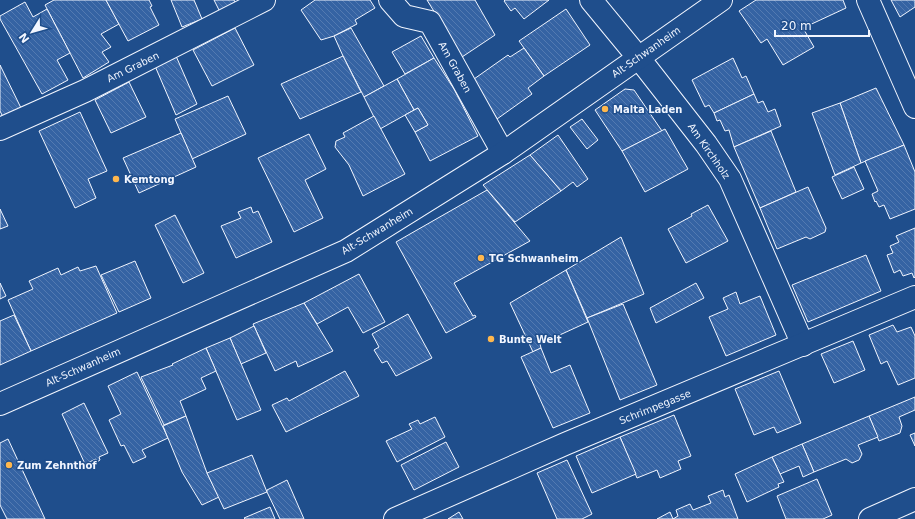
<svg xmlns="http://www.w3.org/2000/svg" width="915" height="519" font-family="'DejaVu Sans',sans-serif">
  <defs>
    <pattern id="building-back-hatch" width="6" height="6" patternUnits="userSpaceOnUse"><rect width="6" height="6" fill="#3563a3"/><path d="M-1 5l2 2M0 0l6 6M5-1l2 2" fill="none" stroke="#537ab1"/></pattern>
  </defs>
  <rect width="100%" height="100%" fill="#1f4e8c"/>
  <!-- building -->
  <g fill="url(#building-back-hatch)" stroke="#f2f6ff">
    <path d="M54,0H106L119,24L101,34L111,47L102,52L109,62L83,78L45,5Z"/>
    <path d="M106,0H149L152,6L150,7L159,25L128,41Z"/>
    <path d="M171,0H194L202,19L182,27Z"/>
    <path d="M214,0H234L236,4L220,12Z"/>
    <path d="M315,0H370L375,8L355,20L357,24L334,36L321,40L301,10Z"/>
    <path d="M427,0H475L495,35L462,57Z"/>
    <path d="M505,0H549L524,19L515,8L511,11L504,1Z"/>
    <path d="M756,0H843L846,8L803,28L814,47L783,65L767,39L761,43L739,11Z"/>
    <path d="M891,0H915V7L900,17Z"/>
    <path d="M25,2L33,17L47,9L70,53L57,60L68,80L42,94L0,19V16Z"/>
    <path d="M566,9L590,45L544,76L519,41Z"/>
    <path d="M235,28L254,65L212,86L193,50Z"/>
    <path d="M351,28L384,86L364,97L343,56L334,36Z"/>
    <path d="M421,36L434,58L405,74L392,52Z"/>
    <path d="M524,48L544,76L528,88L532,94L497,119L474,79L508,55L510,57Z"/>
    <path d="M176,56L197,104L176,115L155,66Z"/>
    <path d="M343,56L361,92L300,119L281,84Z"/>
    <path d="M434,58L454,89L478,136L430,161L415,132L428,125L418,108L414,110L397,79Z"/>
    <path d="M733,58L742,78L746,76L754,94L714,113L709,105L705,107L692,80Z"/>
    <path d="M0,65L21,108L3,117L0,111Z"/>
    <path d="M397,79L414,110L380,129L364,97Z"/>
    <path d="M129,82L146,117L111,133L95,100Z"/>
    <path d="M876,88L904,145L861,163L840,103Z"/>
    <path d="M625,89L634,90L662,131L622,151L595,110Z"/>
    <path d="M754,94L758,103L763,101L768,112L775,109L781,126L734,147L729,130L725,131L720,120L717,121L714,113Z"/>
    <path d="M228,96L246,134L192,159L175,119Z"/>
    <path d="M840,103L861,163L835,175L812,113Z"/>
    <path d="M418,108L428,125L415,132L405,115Z"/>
    <path d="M80,112L107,171L88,179L96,198L75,208L39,131Z"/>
    <path d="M374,116L405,174L363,196L349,165L335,147L336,141L345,137L343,133Z"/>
    <path d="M582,119L598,140L587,149L570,127Z"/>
    <path d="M665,129L688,169L645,192L622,151Z"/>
    <path d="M771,131L796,192L760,208L734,147Z"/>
    <path d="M181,133L196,167L139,193L123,158Z"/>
    <path d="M309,134L326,169L305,180L323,218L294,232L258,158Z"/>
    <path d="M558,135L588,179L577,187L573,182L561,191L530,155Z"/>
    <path d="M904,145L915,172V209L890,219L884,205L879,207L876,201L875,202L872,194L878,191L865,161Z"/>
    <path d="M530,155L561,191L515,222L483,185Z"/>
    <path d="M854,167L864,189L842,199L832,177Z"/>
    <path d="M808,187L826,228L825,232L810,239L806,237L777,249L760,208Z"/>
    <path d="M487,190L530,241L454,283L473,316L475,315L476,317L446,333L396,242Z"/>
    <path d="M708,205L728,241L686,263L668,229L692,216L691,214Z"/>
    <path d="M251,207L253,213L258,211L272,242L236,258L221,226L241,218L238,212Z"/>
    <path d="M0,209L8,226L0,229Z"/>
    <path d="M175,215L204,273L183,283L155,225Z"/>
    <path d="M915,228V277L914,278L912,273L903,276L900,270L894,273L887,255L893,253L890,246L899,242L896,236Z"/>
    <path d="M621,237L644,294L587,318L566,270Z"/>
    <path d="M866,255L881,291L808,322L792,285Z"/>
    <path d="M135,261L151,298L119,312L101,275Z"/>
    <path d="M96,266L117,313L31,351L8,300L33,289L29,281L58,268L61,275L78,267L80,271Z"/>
    <path d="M566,270L588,322L540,344L541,348L533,352L510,303Z"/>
    <path d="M359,274L385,322L363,333L348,307L317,324L304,303Z"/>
    <path d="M0,283L6,296L0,299Z"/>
    <path d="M696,283L704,298L656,323L650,308Z"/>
    <path d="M736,292L740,304L760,296L776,335L726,356L709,317L728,309L723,298Z"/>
    <path d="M304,303L333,351L298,367L296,361L275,371L253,324Z"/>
    <path d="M623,304L657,385L620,400L587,318Z"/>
    <path d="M408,314L432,358L396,376L387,361L382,363L374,350L379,347L372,334Z"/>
    <path d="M14,315L31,351L0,365V321Z"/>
    <path d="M893,325L897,332L911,327L915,336V378L898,385L887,361L881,364L869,335Z"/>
    <path d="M254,326L266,353L241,364L230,338Z"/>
    <path d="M230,338L261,410L237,420L206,348Z"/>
    <path d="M853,341L865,370L834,383L821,354Z"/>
    <path d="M206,348L216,371L201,378L206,389L180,401L186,416L164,425L141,377L173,365L172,364Z"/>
    <path d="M541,348L551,373L570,365L590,413L553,428L521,357Z"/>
    <path d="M345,371L359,396L286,432L272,405L287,398L289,401Z"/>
    <path d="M779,371L801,423L777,433L774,427L754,435L735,389Z"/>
    <path d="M137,372L168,438L142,450L146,457L133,463L124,445L121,446L109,420L121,414L108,386Z"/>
    <path d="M915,397V410L899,417L902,426L900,433L879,441L869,416Z"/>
    <path d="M84,403L108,453L99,457L100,460L97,462L96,459L85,464L62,414Z"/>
    <path d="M674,415L691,456L678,461L681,469L660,478L657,470L637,478L620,437Z"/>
    <path d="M186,416L207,473L219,497L202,505L182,472L163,426Z"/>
    <path d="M869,416L878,437L858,445L862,454L859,460L852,463L846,459L814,472L802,444Z"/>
    <path d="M435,417L445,437L397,462L386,441L412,429L409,424L418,420L420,424Z"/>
    <path d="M915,433V446L910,435Z"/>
    <path d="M620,437L636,474L592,493L576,456Z"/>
    <path d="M8,439L45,519H7L0,505V443Z"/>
    <path d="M446,442L459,467L414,490L401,465Z"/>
    <path d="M802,444L814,472L803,477L799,466L780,474L772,457Z"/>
    <path d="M252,455L267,492L224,509L207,473Z"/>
    <path d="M772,457L784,482L778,484L779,487L747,502L735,474Z"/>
    <path d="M567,460L592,514L582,519H557L537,473Z"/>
    <path d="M817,479L832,515L823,519H786L777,496Z"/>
    <path d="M287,480L304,519H280L267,492V490Z"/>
    <path d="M723,490L725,497L729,495L738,519H657L670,512L673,519L678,516L676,510L690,504L693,510L711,503L708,496Z"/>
    <path d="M270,507L275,519H245L244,518Z"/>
    <path d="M459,512L463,519H448Z"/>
  </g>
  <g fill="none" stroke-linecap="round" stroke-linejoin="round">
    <!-- minor casing -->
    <g stroke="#f2f6ff" stroke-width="24">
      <g id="minor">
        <path d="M390,0L404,16L430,22L503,153"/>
        <path d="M591,0L638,57L706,144L730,179L803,345"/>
        <path d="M868,0L915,107"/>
        <path d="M0,129L85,91L264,0"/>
        <path d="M0,404L346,251L503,153L721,0"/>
        <path d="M395,519L565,444L915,297"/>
        <path d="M870,519L915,499"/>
      </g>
    </g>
    <!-- minor -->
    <use href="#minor" stroke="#1f4e8c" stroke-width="22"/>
  </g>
  <!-- markers -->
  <g fill="#ffb74d" stroke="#1f4e8c" stroke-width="1.5">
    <circle cx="605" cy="109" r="4"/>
    <circle cx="116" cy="179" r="4"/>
    <circle cx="481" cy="258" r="4"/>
    <circle cx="491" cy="339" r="4"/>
    <circle cx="9" cy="465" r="4"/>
  </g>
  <g text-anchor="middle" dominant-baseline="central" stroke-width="3" stroke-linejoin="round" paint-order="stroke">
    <!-- street labels -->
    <g font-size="10" fill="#f2f6ff" stroke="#1f4e8c">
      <text transform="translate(646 52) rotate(-35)">Alt-Schwanheim</text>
      <text transform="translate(133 67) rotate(-26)">Am Graben</text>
      <text transform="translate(455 67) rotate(61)">Am Graben</text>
      <text transform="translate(709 151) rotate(55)">Am Kirchholz</text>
      <text transform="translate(377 231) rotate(-31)">Alt-Schwanheim</text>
      <text transform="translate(83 367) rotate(-24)">Alt-Schwanheim</text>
      <text transform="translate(655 407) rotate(-22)">Schrimpegasse</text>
    </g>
    <!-- poi labels -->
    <g font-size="10" font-weight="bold" fill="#f2f6ff" stroke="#1f4e8c" text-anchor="start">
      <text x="613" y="109">Malta Laden</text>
      <text x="124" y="179">Kemtong</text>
      <text x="489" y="258">TG Schwanheim</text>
      <text x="499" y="339">Bunte Welt</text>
      <text x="17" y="465">Zum Zehnthof</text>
    </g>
  </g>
  <!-- north arrow -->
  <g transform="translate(32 32) rotate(233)" stroke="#1f4e8c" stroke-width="3" paint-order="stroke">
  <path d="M0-3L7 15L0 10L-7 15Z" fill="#f2f6ff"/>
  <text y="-6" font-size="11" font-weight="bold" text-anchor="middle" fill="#f2f6ff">N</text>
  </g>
  <!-- scale -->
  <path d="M775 30v6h94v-6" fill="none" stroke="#f2f6ff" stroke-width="2"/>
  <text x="781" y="30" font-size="12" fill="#f2f6ff" stroke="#1f4e8c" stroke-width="3" paint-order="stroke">20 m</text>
</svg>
